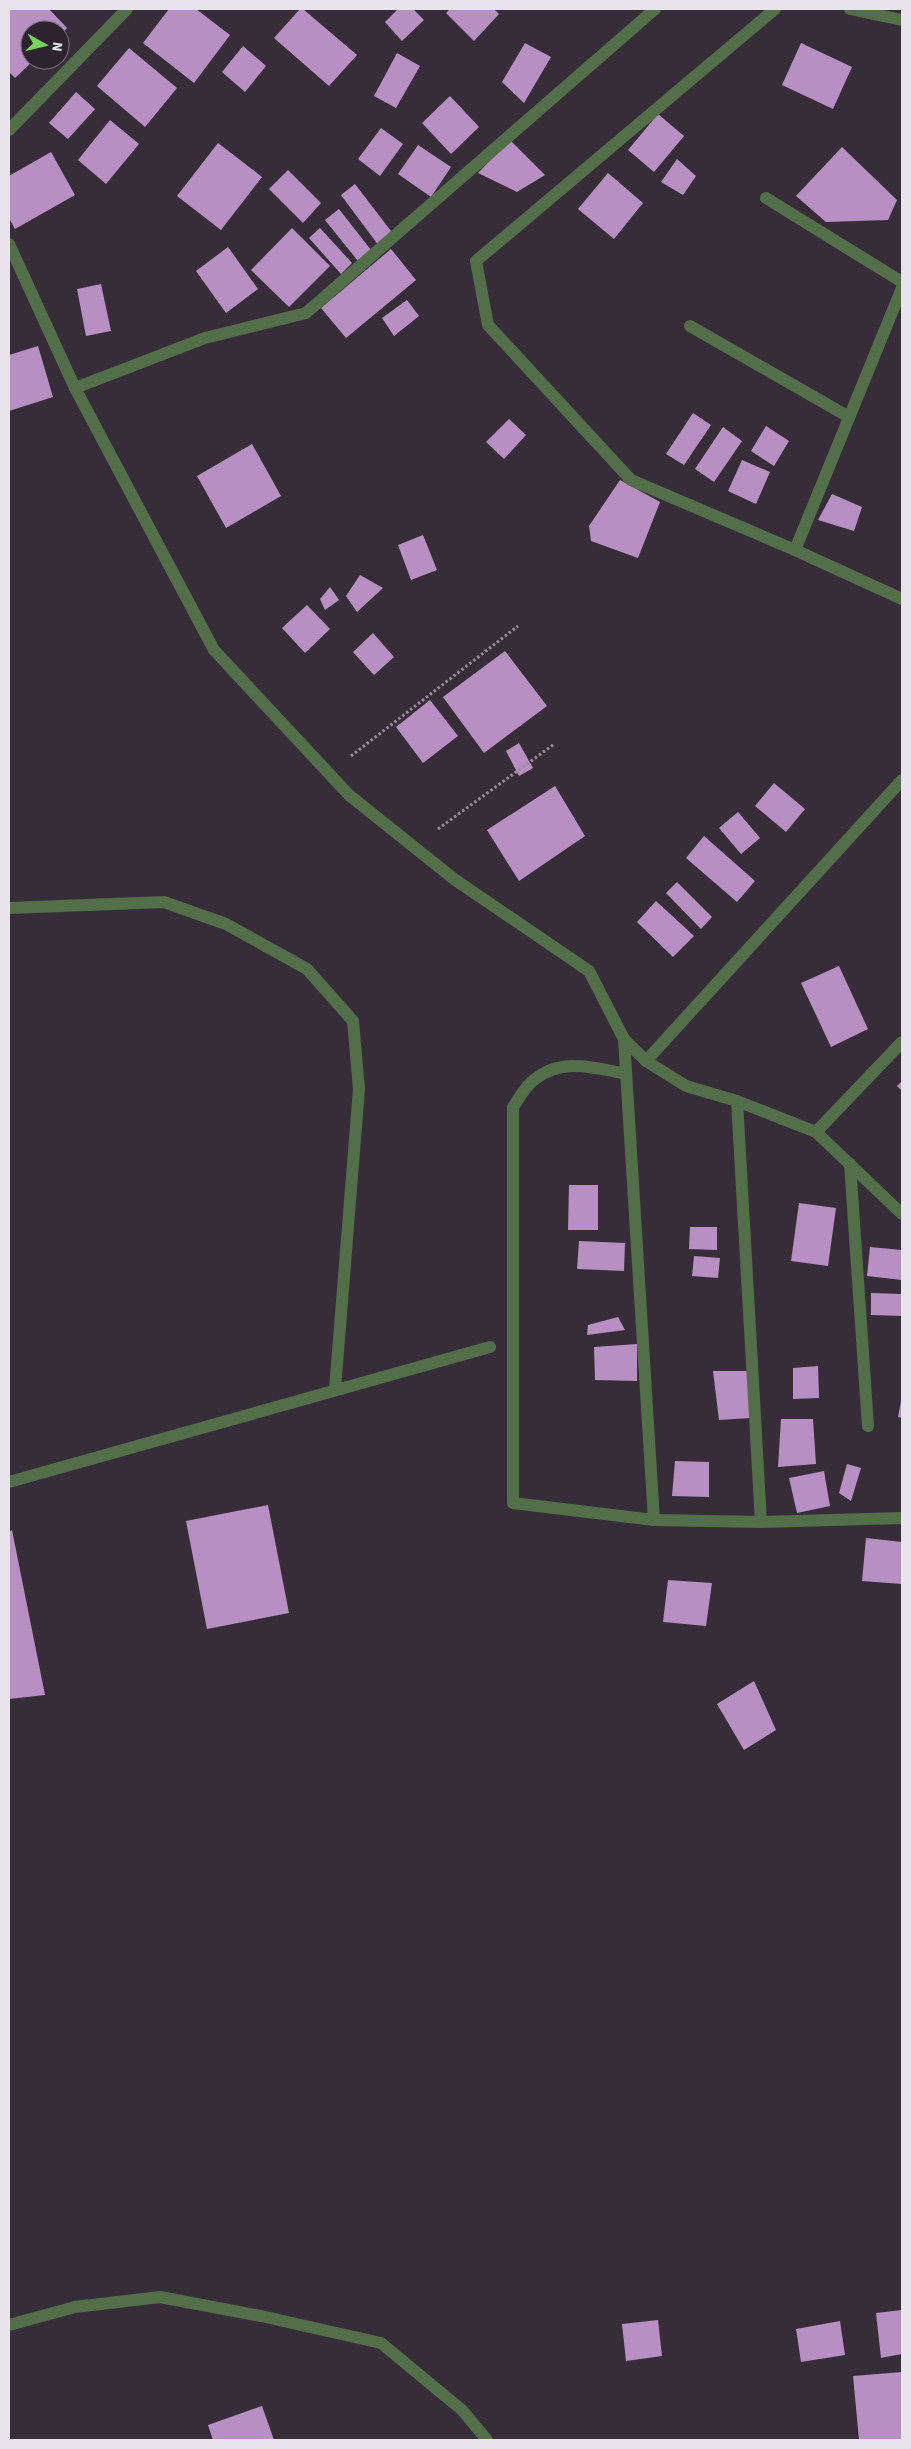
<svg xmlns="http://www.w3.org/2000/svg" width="911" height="2449" font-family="'Source Sans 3',sans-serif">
  <rect width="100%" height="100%" fill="#362d39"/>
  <!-- building -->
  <g fill="#b78fc3">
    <path d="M9,9H49L67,28L60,35V30H30V60H34L15,78L9,72Z"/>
    <path d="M169,9H196L230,35L194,83L143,43Z"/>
    <path d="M300,9H303L357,55L329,86L274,38Z"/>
    <path d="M398,9H413L424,20L402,41L385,22Z"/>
    <path d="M450,9H494L499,14L474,41L446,13Z"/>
    <path d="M525,43L551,57L524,103L502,82Z"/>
    <path d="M801,43L852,67L833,109L782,85Z"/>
    <path d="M243,46L266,66L245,92L222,72Z"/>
    <path d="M129,48L177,88L145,127L97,86Z"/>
    <path d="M397,53L420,66L396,108L374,96Z"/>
    <path d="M76,92L95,109L68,139L49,123Z"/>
    <path d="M450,96L479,127L451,154L422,123Z"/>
    <path d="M658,114L684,136L654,172L628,150Z"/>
    <path d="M110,120L139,144L106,184L78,160Z"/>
    <path d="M381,128L403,144L380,176L358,159Z"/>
    <path d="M510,140L545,175L517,192L478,173Z"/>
    <path d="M218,143L262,177L221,230L177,196Z"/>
    <path d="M418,145L451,167L431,197L398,174Z"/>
    <path d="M842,147L897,200L888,220L826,222L796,196Z"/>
    <path d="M51,152L75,195L15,229L9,218V176Z"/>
    <path d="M677,159L696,176L683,195L661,182Z"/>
    <path d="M288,170L321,203L303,223L269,189Z"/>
    <path d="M608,173L643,203L614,239L578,209Z"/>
    <path d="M355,184L394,235L379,246L341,195Z"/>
    <path d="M339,209L371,250L358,261L325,220Z"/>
    <path d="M292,228L330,266L289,307L251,270Z"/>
    <path d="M320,228L352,263L341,274L309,238Z"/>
    <path d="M228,247L258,289L226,313L196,271Z"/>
    <path d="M391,249L416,280L346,338L321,308Z"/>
    <path d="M101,284L111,331L86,336L77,289Z"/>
    <path d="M407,300L419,316L394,336L382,318Z"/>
    <path d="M38,346L53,397L9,411V355Z"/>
    <path d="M693,413L711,425L684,465L666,454Z"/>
    <path d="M509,419L526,435L504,459L486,442Z"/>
    <path d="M766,426L789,441L774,466L751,451Z"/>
    <path d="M723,427L742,441L714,482L695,469Z"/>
    <path d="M252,444L281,496L226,528L197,476Z"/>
    <path d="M742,460L770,472L756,504L728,491Z"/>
    <path d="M620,480L660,502L638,558L591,541L589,526Z"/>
    <path d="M832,494L862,507L854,531L818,520Z"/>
    <path d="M423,535L437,570L411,580L398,545Z"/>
    <path d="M360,575L383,588L357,612L346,596Z"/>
    <path d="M330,587L339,600L325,610L320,599Z"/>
    <path d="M307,605L330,629L305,653L282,628Z"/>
    <path d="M373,633L394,657L374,675L353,652Z"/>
    <path d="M505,651L547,706L484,753L443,697Z"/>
    <path d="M430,700L458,736L423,763L396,727Z"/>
    <path d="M519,743L533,768L519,776L506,751Z"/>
    <path d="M774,783L805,809L786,832L755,806Z"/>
    <path d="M555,786L585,836L519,881L487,830Z"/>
    <path d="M738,812L760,838L741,854L719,828Z"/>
    <path d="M704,836L755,881L737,902L686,858Z"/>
    <path d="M677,882L712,917L701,929L666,893Z"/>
    <path d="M656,901L694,936L673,957L637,922Z"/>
    <path d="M839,966L868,1029L831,1047L801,983Z"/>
    <path d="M902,1081V1091L897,1086Z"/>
    <path d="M569,1185H598V1230H568Z"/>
    <path d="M799,1203L836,1208L828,1266L791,1261Z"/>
    <path d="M690,1227H717V1250L689,1249Z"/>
    <path d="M579,1241L625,1243L624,1271L577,1269Z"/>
    <path d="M870,1247L902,1250V1280L867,1276Z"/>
    <path d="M694,1256L720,1258L718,1278L692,1276Z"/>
    <path d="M871,1293L902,1294V1316L871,1315Z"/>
    <path d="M618,1317L625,1330L587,1335L588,1325Z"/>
    <path d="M637,1344V1381L595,1380L594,1347Z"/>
    <path d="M818,1366L819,1398L793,1399V1368Z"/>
    <path d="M713,1371H753L750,1418L719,1420Z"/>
    <path d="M901,1401H902V1418L898,1417Z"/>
    <path d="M781,1419H813L816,1464L778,1467Z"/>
    <path d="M675,1461L709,1462V1497L672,1496Z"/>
    <path d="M847,1464L861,1468L851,1501L839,1493Z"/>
    <path d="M824,1471L830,1506L797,1513L789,1478Z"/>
    <path d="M268,1505L289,1613L207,1629L186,1521Z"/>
    <path d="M12,1530L45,1695L9,1699V1532Z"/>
    <path d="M866,1538L902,1542V1584L862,1581Z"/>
    <path d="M668,1580L712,1583L706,1626L663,1622Z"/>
    <path d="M754,1681L776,1730L744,1750L717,1704Z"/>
    <path d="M902,2310V2354L881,2358L876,2313Z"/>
    <path d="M658,2320L662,2356L626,2361L622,2324Z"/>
    <path d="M840,2321L845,2355L801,2362L796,2329Z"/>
    <path d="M902,2372V2440H859L853,2376Z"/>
    <path d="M262,2406L274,2440H213L208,2425Z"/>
  </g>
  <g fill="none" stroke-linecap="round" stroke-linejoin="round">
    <!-- path -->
    <g stroke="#958e98" stroke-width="3" stroke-dasharray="2.5 2.5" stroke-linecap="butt">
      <path d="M351,756L518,626"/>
      <path d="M438,829L553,745"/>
    </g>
    <!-- service -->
    <path stroke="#526f4a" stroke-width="12" d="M9,2325L75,2307L160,2297L261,2316L381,2343L462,2410L487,2440"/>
    <!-- minor -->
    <g stroke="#526f4a" stroke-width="12">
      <path d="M775,9L476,261L488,325L631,480L795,550L902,599"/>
      <path d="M850,9L902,20"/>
      <path d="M9,130L127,9"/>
      <path d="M766,198L902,282"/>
      <path d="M9,244L75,388L214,650L349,795L454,879L589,971L624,1039L646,1061L686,1086L737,1101L816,1132L902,1214"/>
      <path d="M690,326L849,417"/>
      <path d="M75,388L205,338L306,313L655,9"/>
      <path d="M795,550L902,288"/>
      <path d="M9,908L164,902L226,924L307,969L353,1021L359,1089L335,1389"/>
      <path d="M624,1039L654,1520"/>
      <path d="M646,1061L902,780"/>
      <path d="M626,1074C595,1068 561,1057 534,1080C525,1086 519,1099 513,1107V1503L654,1520L761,1522L902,1518"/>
      <path d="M737,1101L761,1522"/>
      <path d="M816,1132L902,1042"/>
      <path d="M850,1164L868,1426"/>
      <path d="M9,1482L490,1347"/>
    </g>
  </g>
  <!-- border -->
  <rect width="911" height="2449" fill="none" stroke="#e9e3eb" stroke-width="20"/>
  <!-- north arrow -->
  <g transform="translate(45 45) rotate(98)"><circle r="24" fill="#2c232f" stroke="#78707a"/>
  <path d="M0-4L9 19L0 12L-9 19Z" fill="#76d25a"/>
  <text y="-8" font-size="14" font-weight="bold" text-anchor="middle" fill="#e9e3eb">N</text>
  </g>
</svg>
